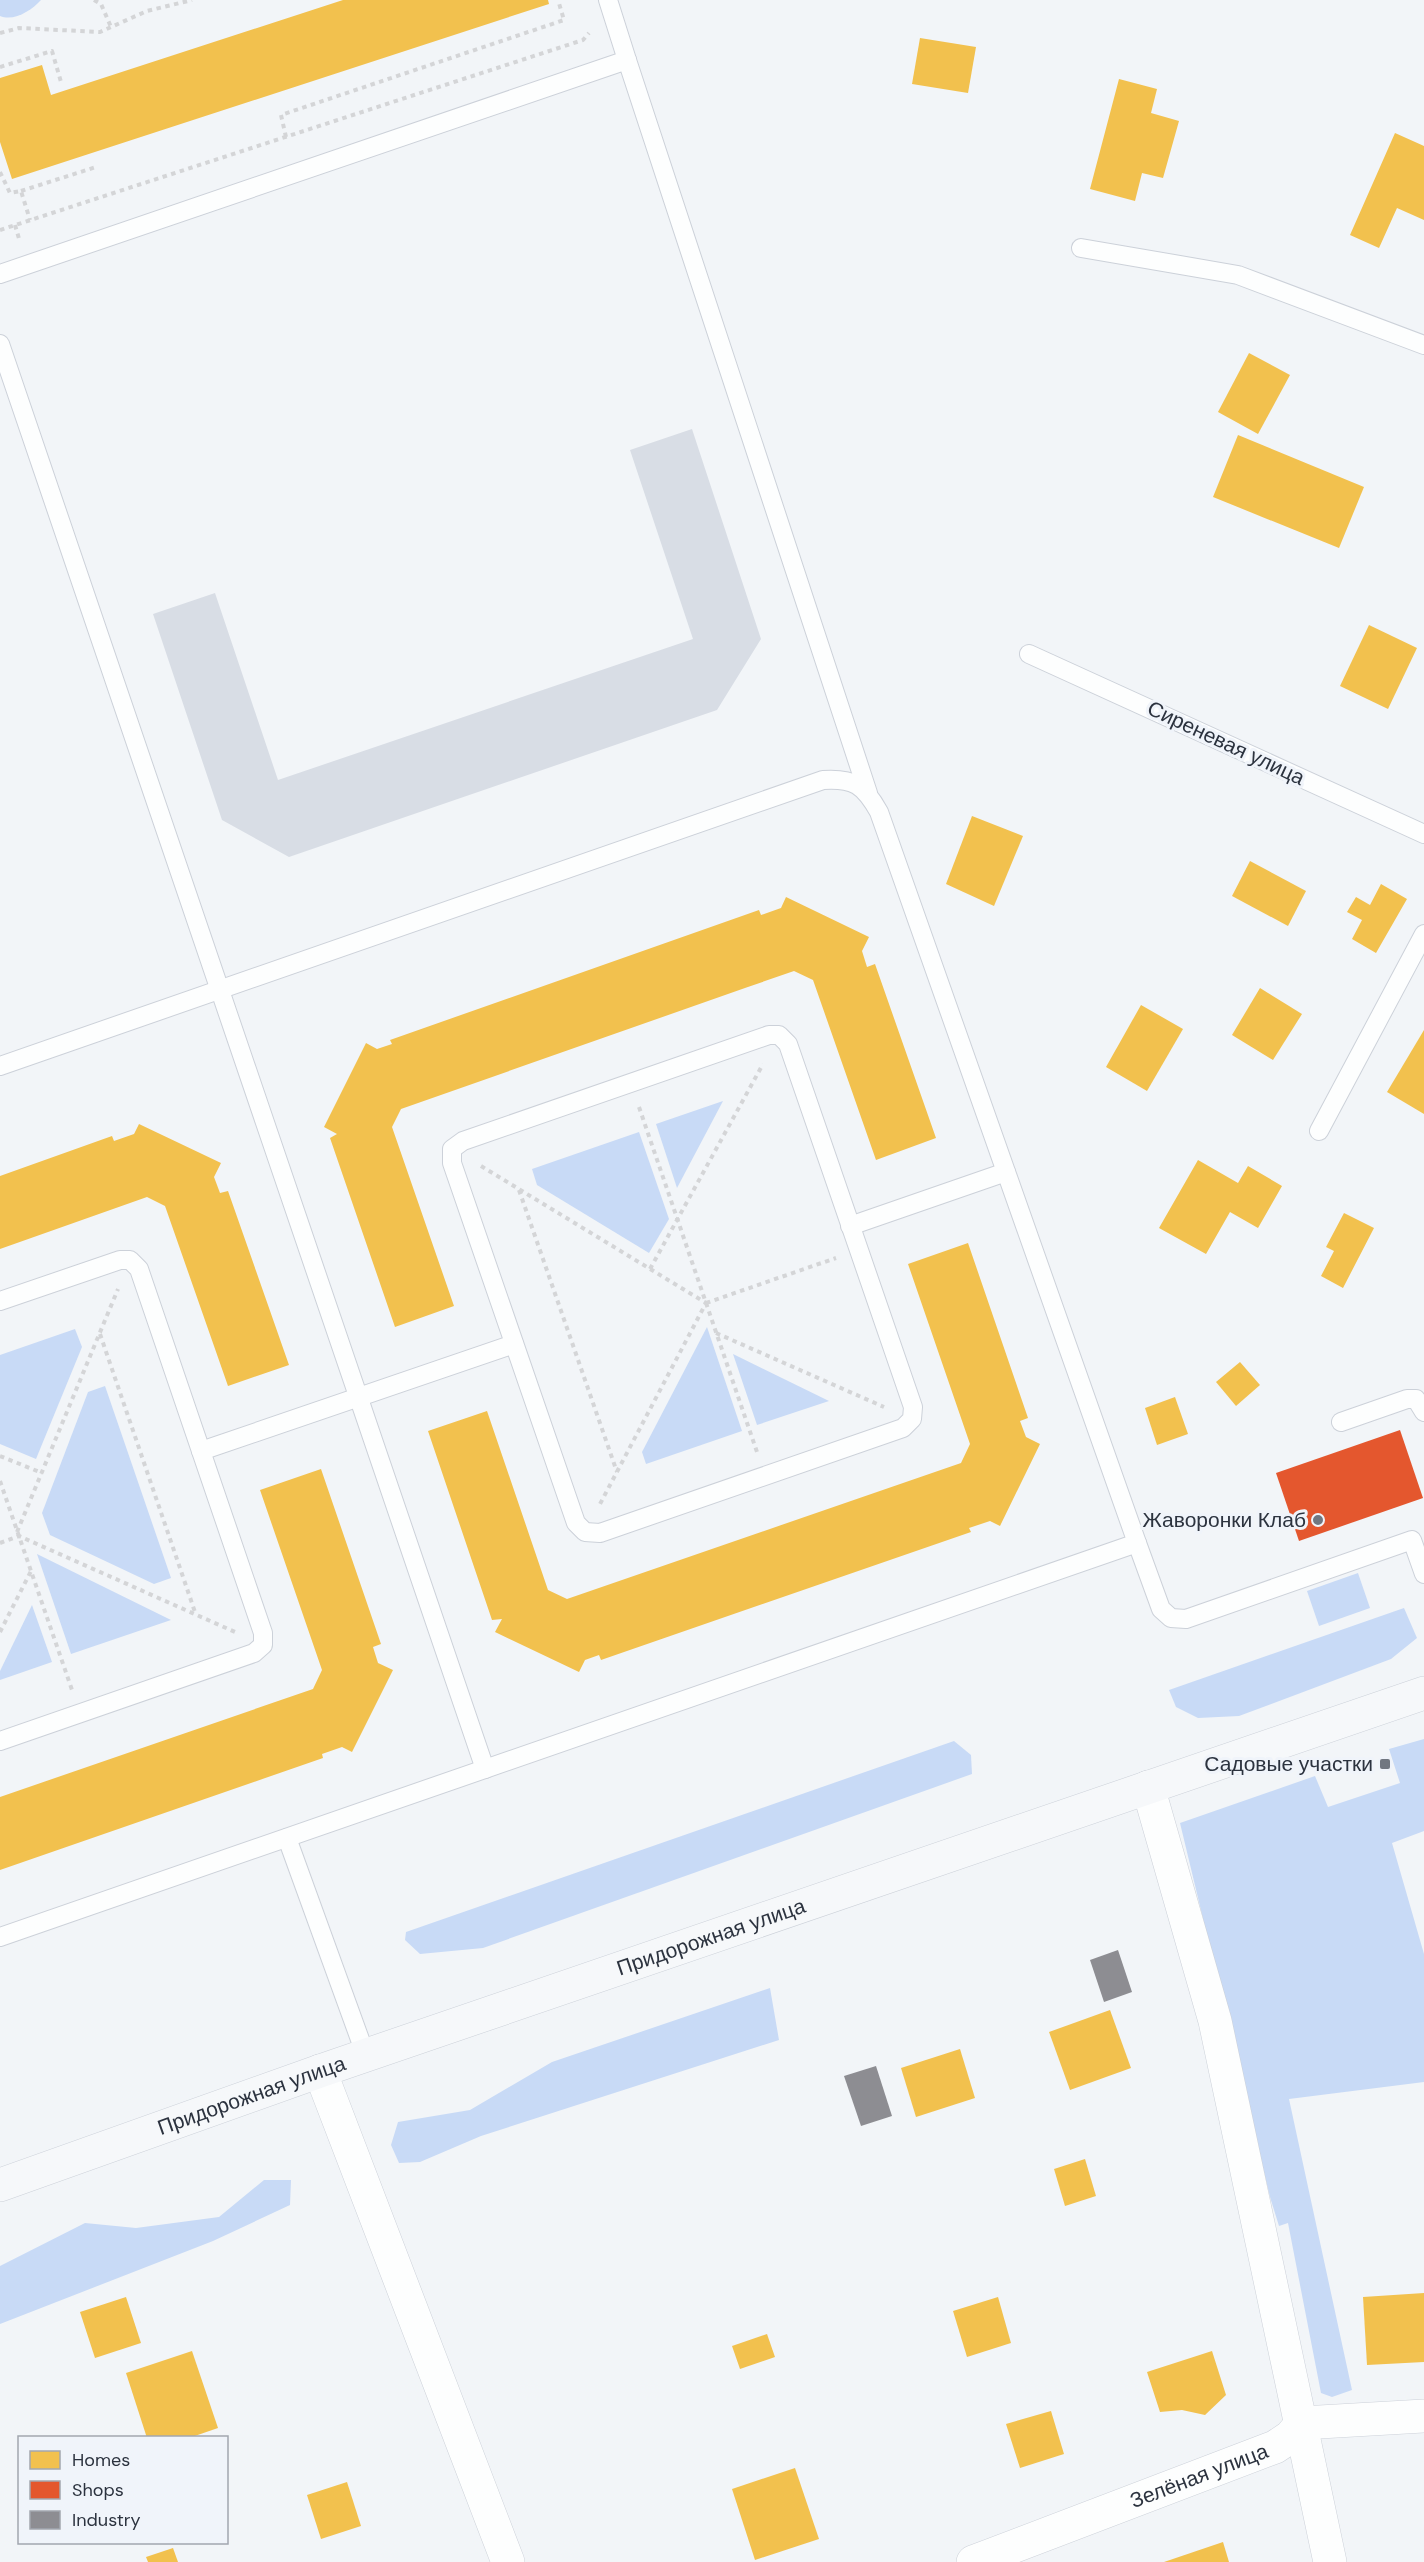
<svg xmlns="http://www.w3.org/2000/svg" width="1424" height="2562" font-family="'DM Sans',sans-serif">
  <rect width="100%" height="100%" fill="#f2f5f8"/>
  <!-- green -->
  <g fill="#c8daf6">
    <path d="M0,0H41C32,10 14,22 0,16Z"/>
    <path d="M723,1101L677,1188L656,1124Z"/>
    <path d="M639,1132L669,1219L649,1253L537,1185L532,1169Z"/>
    <path d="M707,1327L742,1431L646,1464L642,1452Z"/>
    <path d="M75,1329L82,1347L36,1459L0,1444V1355Z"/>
    <path d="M733,1354L829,1401L757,1425Z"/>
    <path d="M105,1386L171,1578L154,1584L50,1535L42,1513L88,1392Z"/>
    <path d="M37,1554L171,1620L71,1654Z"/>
    <path d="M1358,1573L1370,1608L1319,1626L1307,1591Z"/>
    <path d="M32,1605L52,1662L0,1680V1671Z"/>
    <path d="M1404,1608L1417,1638L1391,1659L1239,1716L1198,1718L1176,1707L1169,1690Z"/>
    <path d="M1424,1739V1831L1392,1843L1424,1954V2082L1289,2099L1352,2390L1332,2397L1321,2393L1288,2223L1279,2226L1270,2197L1180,1823L1315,1776L1328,1807L1400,1783L1389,1749Z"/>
    <path d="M954,1741L971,1755L972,1774L483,1948L420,1954L405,1940L406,1932Z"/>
    <path d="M770,1988L779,2040L481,2136L420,2162L399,2163L391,2145L398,2122L470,2110L552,2062Z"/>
    <path d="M264,2180H291L290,2205L213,2241L0,2324V2266L85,2223L136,2228L219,2217Z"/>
  </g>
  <!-- homes -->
  <g fill="#f2c14e">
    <path d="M343,0H548L549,4L12,179L0,142V78L42,65L51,95Z"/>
    <path d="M920,38L976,47L968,93L912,84Z"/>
    <path d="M1119,79L1157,89L1151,113L1179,121L1163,178L1142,173L1135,201L1090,189Z"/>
    <path d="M1395,133L1424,146V220L1397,208L1379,248L1350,235Z"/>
    <path d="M1249,353L1290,375L1258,434L1218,412Z"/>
    <path d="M1238,435L1364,487L1339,548L1213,497Z"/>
    <path d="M1369,625L1417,648L1388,709L1340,686Z"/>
    <path d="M972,816L1023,836L994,906L946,884Z"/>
    <path d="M1250,861L1306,891L1288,926L1232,896Z"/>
    <path d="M1381,884L1407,899L1376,953L1352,939L1362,920L1347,912L1356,897L1370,905Z"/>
    <path d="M786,897L869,937L862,951L867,967L875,964L936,1138L876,1160L813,980L794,971L745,988L401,1109L392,1127L454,1306L395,1327L330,1138L337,1134L324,1127L366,1043L377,1049L392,1044L390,1040L759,910L761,915L781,908Z"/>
    <path d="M1260,988L1302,1014L1273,1060L1232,1035Z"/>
    <path d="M1141,1005L1183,1029L1147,1091L1106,1067Z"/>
    <path d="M1424,1030V1114L1387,1092Z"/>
    <path d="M139,1124L221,1163L214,1177L220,1193L228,1191L289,1365L228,1386L165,1206L147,1197L0,1249V1176L112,1136L114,1141L134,1134Z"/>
    <path d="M1198,1160L1238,1183L1248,1166L1282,1186L1258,1228L1230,1212L1206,1254L1159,1228Z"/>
    <path d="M1344,1213L1374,1228L1343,1288L1321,1276L1334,1251L1326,1247Z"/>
    <path d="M968,1243L1028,1418L1020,1421L1026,1437L1040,1444L1000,1526L990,1521L969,1528L971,1532L601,1660L599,1655L585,1660L579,1672L495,1632L502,1619L492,1620L428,1431L487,1411L548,1590L567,1599L961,1463L970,1444L908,1264Z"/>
    <path d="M1240,1362L1260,1385L1236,1406L1216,1382Z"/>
    <path d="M1175,1397L1188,1434L1157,1445L1145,1408Z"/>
    <path d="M321,1469L381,1644L373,1647L378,1663L393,1670L352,1752L342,1747L322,1754L323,1758L0,1870V1797L313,1689L322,1670L260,1490Z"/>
    <path d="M1110,2010L1131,2068L1070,2090L1049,2032Z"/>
    <path d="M960,2049L975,2098L916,2117L901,2068Z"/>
    <path d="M1085,2159L1096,2196L1065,2206L1054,2169Z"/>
    <path d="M1424,2293V2362L1367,2365L1363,2297Z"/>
    <path d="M126,2297L141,2343L95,2358L80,2312Z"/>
    <path d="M998,2297L1011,2343L967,2357L953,2311Z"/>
    <path d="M767,2334L775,2357L740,2369L732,2346Z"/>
    <path d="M192,2351L218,2428L189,2438H147L126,2373Z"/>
    <path d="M1212,2351L1226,2395L1205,2415L1182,2410L1160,2412L1147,2372Z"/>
    <path d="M1051,2411L1064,2454L1020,2468L1006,2424Z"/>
    <path d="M795,2468L819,2539L755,2560L732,2489Z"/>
    <path d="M347,2482L361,2526L321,2539L307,2495Z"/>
    <path d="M1223,2542L1229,2562H1164Z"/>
    <path d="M173,2548L178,2562H148L146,2557Z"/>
  </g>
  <!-- shops -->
  <path fill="#e4572e" d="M1400,1430L1423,1498L1299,1541L1276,1473Z"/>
  <!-- industry -->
  <g fill="#8d8d92">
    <path d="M1118,1950L1132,1992L1104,2002L1090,1960Z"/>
    <path d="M876,2066L892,2116L861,2126L844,2076Z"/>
  </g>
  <!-- building -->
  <path fill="#d8dde5" d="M692,429L761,639L717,710L289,857L222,820L153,614L215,593L278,780L693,639L630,450Z"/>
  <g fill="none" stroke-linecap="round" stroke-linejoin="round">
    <!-- lane casing -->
    <g stroke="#ccd1d9" stroke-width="20">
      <g id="lane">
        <path d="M608,0L627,60"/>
        <path d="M1081,248L1238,275L1424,345"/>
        <path d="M0,274L627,60L868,793"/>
        <path d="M0,344L485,1769"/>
        <path d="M1029,654L1424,834"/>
        <path d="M769,1035H779L788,1044L913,1407L912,1419L903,1428L600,1533L585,1532L576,1523L452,1163V1149L463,1141Z"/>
        <path d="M0,1066L823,780C854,778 864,785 879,812L1137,1543L0,1937"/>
        <path d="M1319,1131L1424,934"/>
        <path d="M850,1226L1006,1172"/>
        <path d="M0,1301L120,1260H130L139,1269L263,1633V1645L254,1653L0,1741"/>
        <path d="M1341,1422L1407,1399H1416L1424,1412"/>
        <path d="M201,1451L514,1344"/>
        <path d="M1137,1543L1161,1609L1171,1618L1186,1619L1412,1540L1424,1574"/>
        <path d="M287,1838L366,2056"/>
      </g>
    </g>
    <!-- street casing -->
    <g stroke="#ccd1d9" stroke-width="34">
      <g id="street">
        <path d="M1148,1787L1215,2021L1330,2562"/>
        <path d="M320,2071L508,2562"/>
        <path id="s1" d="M973,2562L1275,2447L1290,2437L1302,2423L1424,2416"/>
      </g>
    </g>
    <!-- secondary casing -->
    <g stroke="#ccd1d9" stroke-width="34">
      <g id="secondary">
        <path id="s2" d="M0,2185L320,2071L1424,1693"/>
      </g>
    </g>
    <!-- path -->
    <g stroke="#d4d5d7" stroke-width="4" stroke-dasharray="4.5 4.5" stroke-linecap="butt">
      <path d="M94,0L101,4L111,27"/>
      <path d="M0,33L19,28L100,32L147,11L192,0"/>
      <path d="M0,67L52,51L61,82"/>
      <path d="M286,137L281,115L564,20L558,0"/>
      <path d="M0,172L10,193L21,191L30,220"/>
      <path d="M21,191L96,167"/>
      <path d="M15,225L20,242"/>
      <path d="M0,230L583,40L589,33"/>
      <path d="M639,1107L757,1452"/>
      <path d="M481,1166L706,1303L600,1504"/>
      <path d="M519,1190L617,1472"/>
      <path d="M650,1269L763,1064"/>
      <path d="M706,1303L836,1258"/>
      <path d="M716,1333L884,1407"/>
      <path d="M100,1334L196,1615"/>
      <path d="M0,1456L42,1473"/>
      <path d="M0,1481L72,1690"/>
      <path d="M17,1532L118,1289"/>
      <path d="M0,1543L19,1536L235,1632"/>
      <path d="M0,1632L31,1571"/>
    </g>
    <!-- lane -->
    <use href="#lane" stroke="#fdfefe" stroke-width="18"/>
    <!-- street -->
    <use href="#street" stroke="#fdfefe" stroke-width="33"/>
    <!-- secondary -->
    <use href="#secondary" stroke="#f6f8fa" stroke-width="33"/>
  </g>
  <!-- markers -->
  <g fill="#717780" stroke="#f0f4fa" stroke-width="2">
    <circle cx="1318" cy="1520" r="6"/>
    <rect x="1379" y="1758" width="12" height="12" rx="3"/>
  </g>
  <g text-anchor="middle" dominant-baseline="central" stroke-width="6" stroke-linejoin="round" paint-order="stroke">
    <!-- street labels -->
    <g font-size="21" fill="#2c333f" stroke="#f0f4fa">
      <text transform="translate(1226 743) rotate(25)">Сиреневая улица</text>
      <text stroke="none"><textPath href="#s2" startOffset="753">Придорожная улица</textPath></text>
      <text stroke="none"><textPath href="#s2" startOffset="267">Придорожная улица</textPath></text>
      <text stroke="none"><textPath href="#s1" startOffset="242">Зелёная улица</textPath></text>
    </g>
    <!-- poi labels -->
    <g font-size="21" fill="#2c333f" stroke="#f0f4fa" text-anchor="end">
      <text x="1306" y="1520">Жаворонки Клаб</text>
      <text x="1373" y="1764">Садовые участки</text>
    </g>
  </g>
  <!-- legend -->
  <rect x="18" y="2436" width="210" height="108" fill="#f0f4fa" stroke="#a2a7af" stroke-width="1.5"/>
  <rect x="30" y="2451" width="30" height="18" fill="#f2c14e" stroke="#a2a7af" stroke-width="1.5"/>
  <text x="72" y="2466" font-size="18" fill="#2c333f">Homes</text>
  <rect x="30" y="2481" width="30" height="18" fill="#e4572e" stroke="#a2a7af" stroke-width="1.5"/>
  <text x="72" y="2496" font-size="18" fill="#2c333f">Shops</text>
  <rect x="30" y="2511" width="30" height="18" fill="#8d8d92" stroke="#a2a7af" stroke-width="1.5"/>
  <text x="72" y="2526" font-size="18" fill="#2c333f">Industry</text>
</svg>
